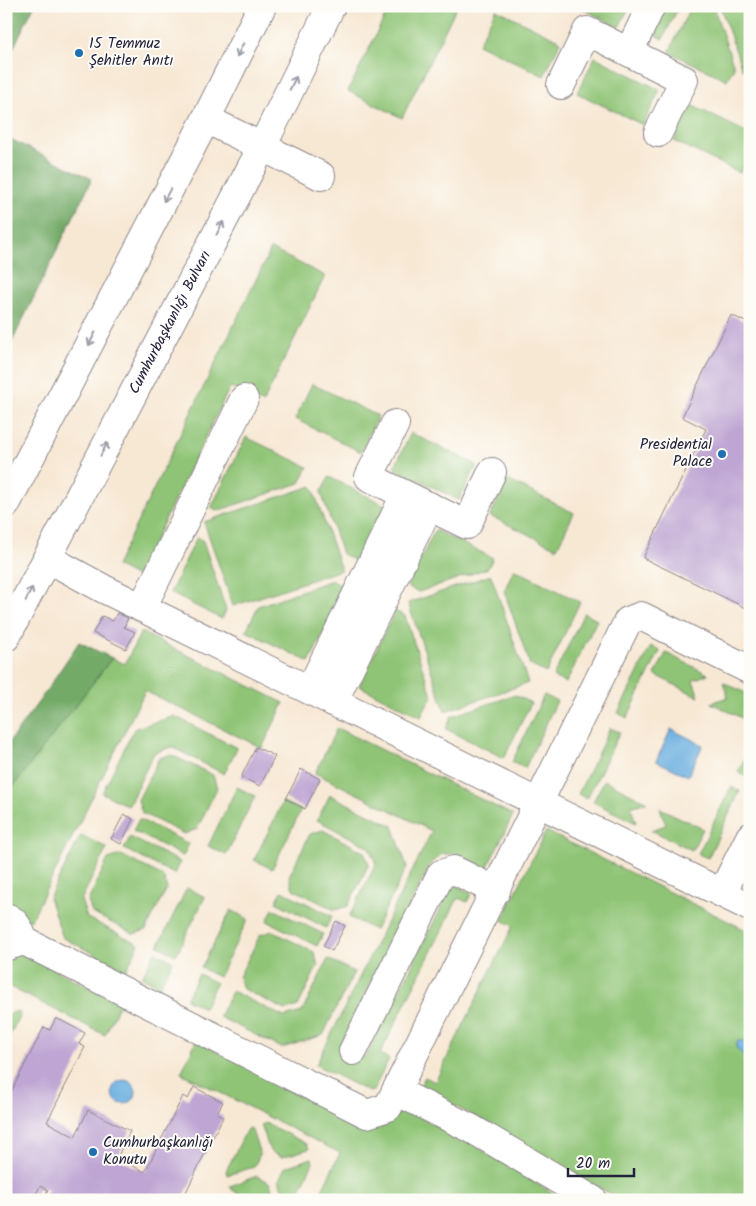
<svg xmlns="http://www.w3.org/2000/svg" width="756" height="1206" font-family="Kalam,sans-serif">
  <rect width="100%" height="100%" fill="#fdfcf7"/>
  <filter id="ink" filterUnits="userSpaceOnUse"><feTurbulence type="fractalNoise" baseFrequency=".02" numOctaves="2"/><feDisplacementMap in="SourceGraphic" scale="10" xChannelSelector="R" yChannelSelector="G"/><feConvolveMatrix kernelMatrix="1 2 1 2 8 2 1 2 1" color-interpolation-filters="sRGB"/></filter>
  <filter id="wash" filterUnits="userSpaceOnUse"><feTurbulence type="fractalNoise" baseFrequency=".0096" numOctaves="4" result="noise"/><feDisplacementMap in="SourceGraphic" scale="20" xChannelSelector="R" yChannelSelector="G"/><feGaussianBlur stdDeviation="1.12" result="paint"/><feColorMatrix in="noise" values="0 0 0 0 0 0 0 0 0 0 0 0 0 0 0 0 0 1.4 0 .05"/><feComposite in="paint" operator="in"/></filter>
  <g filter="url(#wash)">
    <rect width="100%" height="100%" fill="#f7e8d4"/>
    <!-- green -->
    <g fill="#8fc476" stroke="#587358">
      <path d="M390,6H457L402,118L348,91Z"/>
      <path d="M577,6H630L619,27Z"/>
      <path d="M664,6H679L663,39L651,33Z"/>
      <path d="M691,6H713L734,67L727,80L669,52Z"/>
      <path d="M720,6H750V67L742,69Z"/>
      <path d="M496,9L561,41L544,76L478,44Z"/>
      <path d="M595,57L660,90L643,125L577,93Z"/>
      <path d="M691,105L750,134V153L740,173L674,141Z"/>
      <path d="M271,249L325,276L263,403L230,387L137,577L116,566Z"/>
      <path d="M312,384L378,416L361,452L295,419Z"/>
      <path d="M411,433L477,465L459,500L394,468Z"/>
      <path d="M246,437L308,467L300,483L217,511L211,508Z"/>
      <path d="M329,477L385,505L358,562L342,554L321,492Z"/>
      <path d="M508,480L574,513L557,548L490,516Z"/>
      <path d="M312,486L341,570L233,606L204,522Z"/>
      <path d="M435,530L493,558L488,568L419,592L407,587Z"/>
      <path d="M197,537L203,541L226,610L222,619L170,593Z"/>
      <path d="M514,569L580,602L546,673L530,665L504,591Z"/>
      <path d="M491,575L528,683L445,711L408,603Z"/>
      <path d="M332,580L346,587L309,662L246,631L258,606Z"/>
      <path d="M395,611L405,616L432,696L421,717L359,686Z"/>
      <path d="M584,613L597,620L566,683L553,677Z"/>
      <path d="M141,632L284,703L262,748L145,691L31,920L6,909V796L112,658L125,664Z"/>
      <path d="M651,646L660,651L627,718L618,713Z"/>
      <path d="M666,653L708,674L693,680L699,697L655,675Z"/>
      <path d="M723,682L750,695V722L711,703L728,697Z"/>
      <path d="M515,695L531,703L504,758L446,729L452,716Z"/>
      <path d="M544,695L557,701L525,768L512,762Z"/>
      <path d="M174,716L237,748L224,774L172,747L154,753L128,806L102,793L134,729Z"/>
      <path d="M337,728L513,815L486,870L456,854H442L431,863L340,1045L366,1057L453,884L472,893L467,902L458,898L380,1054L389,1059L373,1091L369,1092L316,1065L432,831L315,773Z"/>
      <path d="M610,728L620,732L587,799L578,794Z"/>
      <path d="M750,748V772L747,777L738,772Z"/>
      <path d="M171,755L213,775L217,788L197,829L184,834L142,813L138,800L159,758Z"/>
      <path d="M604,780L647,802L631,807L636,823L593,802Z"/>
      <path d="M237,787L255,796L226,855L208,846Z"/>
      <path d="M731,787L740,791L708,858L698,854Z"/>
      <path d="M330,795L393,826L407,867L375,930L349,917L376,864L369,847L317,820Z"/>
      <path d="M283,802L301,810L272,869L254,860Z"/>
      <path d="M660,808L703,829L692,850L651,830L666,825Z"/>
      <path d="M139,819L189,844L183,856L133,831Z"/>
      <path d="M323,830L364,852L369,864L348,906L335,910L293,889L289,876L310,834Z"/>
      <path d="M546,831L750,932V1200H621L478,1118L419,1088L425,1077L435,1082L513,926L502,920Z"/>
      <path d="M81,835L107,848L81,900L87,918L139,944L126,970L63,938L49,898Z"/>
      <path d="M130,837L180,862L174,874L124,849Z"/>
      <path d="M121,855L163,876L167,888L146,930L134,934L92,913L88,901L108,859Z"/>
      <path d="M187,888L205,897L176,955L158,946Z"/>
      <path d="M282,891L332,916L326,928L276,902Z"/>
      <path d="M273,909L323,934L317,946L267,921Z"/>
      <path d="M231,910L248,919L219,977L201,968Z"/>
      <path d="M272,931L314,952L318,965L298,1006L285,1010L243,989L239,977L260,935Z"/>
      <path d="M18,951L120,1003L105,1035L6,985V955Z"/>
      <path d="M155,952L173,961L160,986L142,977Z"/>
      <path d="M328,959L354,972L323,1035L282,1048L219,1017L232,991L284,1017L302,1012Z"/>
      <path d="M199,974L216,983L204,1008L186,999Z"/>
      <path d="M18,1011L20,1015L6,1043V1015Z"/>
      <path d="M196,1041L366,1127H383L396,1117L400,1108L466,1140L564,1200H317L340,1153L181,1073Z"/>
      <path d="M265,1123L307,1144L309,1149L282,1157L270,1151L261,1125Z"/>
      <path d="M251,1128L260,1154L254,1167L227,1175L226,1171L247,1129Z"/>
      <path d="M312,1158L313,1163L295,1200H286L279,1180L285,1167Z"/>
      <path d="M257,1176L270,1183L275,1200H252L232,1190L230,1186Z"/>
    </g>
    <!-- forest -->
    <g fill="#73aa67" stroke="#4a6651">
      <path d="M6,6H34L6,63Z"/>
      <path d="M6,137L92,179L6,354Z"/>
      <path d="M79,642L112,658L6,796V746L40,700Z"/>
    </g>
    <!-- water -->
    <g fill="#69aedf" stroke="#46688d">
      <path d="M671,729L703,745L688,776L656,761Z"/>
      <path d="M737,1041H750V1086L746,1084L745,1057L736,1048Z"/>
      <circle cx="124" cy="1092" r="12"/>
    </g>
    <g id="blocks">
      <!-- building -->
      <g fill="#bea5d3">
        <path d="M731,315L750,324V610L643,558L706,429L682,417Z"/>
        <path d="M117,613L128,618L124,627L135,632L126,649L93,633L102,616L113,621Z"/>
        <path d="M256,747L275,756L260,786L241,777Z"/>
        <path d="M301,769L320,779L305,809L286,799Z"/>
        <path d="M124,814L133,819L121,844L111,839Z"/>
        <path d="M336,921L345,926L332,951L323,946Z"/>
        <path d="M56,1018L85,1033L79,1044L85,1047L47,1122L75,1137L88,1110L130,1131L117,1158L145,1172L183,1096L188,1099L194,1087L223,1102L217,1113L223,1117L182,1200H46L44,1199L48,1190L40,1186L33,1200H6V1102L44,1027L50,1030Z"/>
      </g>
    </g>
  </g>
  <g filter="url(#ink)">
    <use href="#blocks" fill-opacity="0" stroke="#8c8588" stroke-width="1"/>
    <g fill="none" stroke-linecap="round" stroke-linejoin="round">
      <!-- minor casing -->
      <g stroke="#8c8588" stroke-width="30">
        <g id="minor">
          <path d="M629,52L651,6"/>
          <path d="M561,85L587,31L684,80L658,133"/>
          <path d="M206,119L321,176"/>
          <path d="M395,424L369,477L467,525L492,472"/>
          <path d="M47,558L104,589L750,907"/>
          <path d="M142,608L244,399"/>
          <path d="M310,690L405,495"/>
          <path d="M333,702L429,506"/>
          <path d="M722,893L750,837"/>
          <path d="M6,917C17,921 20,931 24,941L8,946"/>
          <path d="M24,941L367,1114L388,1107L628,621L641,616L750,670"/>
          <path d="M353,1051L441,874L454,870L496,891"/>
          <path d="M396,1091L472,1129L593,1200"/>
        </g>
      </g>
      <!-- major casing -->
      <g stroke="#8c8588" stroke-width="30">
        <g id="major">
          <path d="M6,504L206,119L262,6"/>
          <path id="s1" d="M6,637L262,147L331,6"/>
        </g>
      </g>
      <!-- minor -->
      <use href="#minor" stroke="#fff" stroke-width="28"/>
      <!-- major -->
      <use href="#major" stroke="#fff" stroke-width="28"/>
    </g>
    <!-- one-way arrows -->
    <defs><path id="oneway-shaft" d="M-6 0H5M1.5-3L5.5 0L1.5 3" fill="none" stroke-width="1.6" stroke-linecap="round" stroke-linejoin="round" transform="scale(1.25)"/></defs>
    <g stroke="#9c9ca7">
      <use href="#oneway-shaft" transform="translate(240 50) rotate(116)"/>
      <use href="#oneway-shaft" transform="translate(293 83) rotate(-64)"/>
      <use href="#oneway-shaft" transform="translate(167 195) rotate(118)"/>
      <use href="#oneway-shaft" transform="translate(220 228) rotate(-62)"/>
      <use href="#oneway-shaft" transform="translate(92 339) rotate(117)"/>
      <use href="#oneway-shaft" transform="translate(104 449) rotate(-62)"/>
      <use href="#oneway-shaft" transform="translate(29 594) rotate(-63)"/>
    </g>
  </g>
  <!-- markers -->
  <g fill="#1f6fb2" stroke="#fdfcf7" stroke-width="2">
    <circle cx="79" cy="53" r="5"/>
    <circle cx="722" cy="454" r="5"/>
    <circle cx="93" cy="1152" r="5"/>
  </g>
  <g text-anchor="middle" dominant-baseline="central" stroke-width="4" stroke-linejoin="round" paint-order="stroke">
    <!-- poi labels -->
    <g font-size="15" fill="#22223b" stroke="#fdfcf7" text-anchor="start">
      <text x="89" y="44">15 Temmuz<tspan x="89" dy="17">Şehitler Anıtı</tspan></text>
      <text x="712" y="445" text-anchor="end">Presidential<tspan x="712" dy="17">Palace</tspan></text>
      <text x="103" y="1143">Cumhurbaşkanlığı<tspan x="103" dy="17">Konutu</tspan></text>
    </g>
    <!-- street labels -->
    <g font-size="15" fill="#22223b" stroke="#fdfcf7">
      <text stroke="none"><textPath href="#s1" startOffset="355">Cumhurbaşkanlığı Bulvarı</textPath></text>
    </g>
  </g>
  <!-- margin -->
  <rect width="756" height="1206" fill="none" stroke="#fdfcf7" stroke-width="25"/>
  <!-- scale -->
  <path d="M568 1168v8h66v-8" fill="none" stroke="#22223b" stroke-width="2.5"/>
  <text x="576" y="1168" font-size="15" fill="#22223b" stroke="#fdfcf7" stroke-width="4" paint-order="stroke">20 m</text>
</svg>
